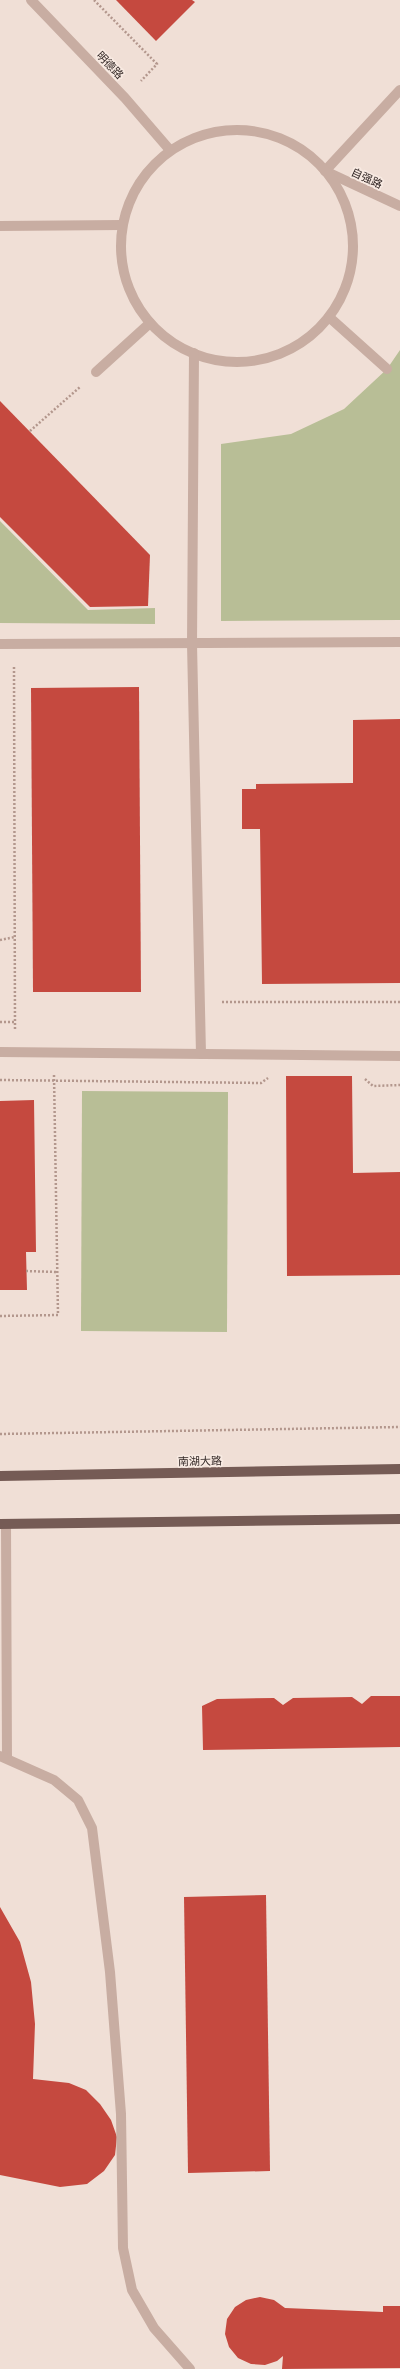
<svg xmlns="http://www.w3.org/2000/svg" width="400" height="2369" font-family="'Space Grotesk','Noto Sans SC',sans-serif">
  <rect width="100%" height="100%" fill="#f0dfd6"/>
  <!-- green -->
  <g fill="#b8be96">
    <path d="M400,350V620L221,621V444L291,434L344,409L387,369Z"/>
    <path d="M0,521L88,610L155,608V624L0,623Z"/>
    <path d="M82,1091L228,1092L227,1332L81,1331Z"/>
  </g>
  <!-- building -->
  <g fill="#c5493f">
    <path d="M116,0H192L195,2L156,41Z"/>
    <path d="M0,401L150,555L148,606L90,607L0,517Z"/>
    <path d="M139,687L141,992H33L31,688Z"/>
    <path d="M400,719V983L262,984L260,829H242V789H256V784L353,783V720Z"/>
    <path d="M286,1076H352L353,1173L400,1172V1275L287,1276Z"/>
    <path d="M34,1100L36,1252H26L27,1290H0V1101Z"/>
    <path d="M371,1696H400V1747L203,1750L202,1706L217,1699L274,1698L283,1705L293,1698L352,1697L362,1704Z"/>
    <path d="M266,1895L270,2171L188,2173L184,1897Z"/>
    <path d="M0,1907L20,1942L31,1982L35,2024L33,2079L69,2083L86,2090L100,2104L111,2120L117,2137L115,2155L104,2171L87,2184L60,2187L0,2175Z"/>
    <path d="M260,2297L274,2300L285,2308L383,2312V2306H400V2368L282,2369L283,2356L277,2361L265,2365L251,2364L238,2358L229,2347L225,2334L227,2319L235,2307L246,2300Z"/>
  </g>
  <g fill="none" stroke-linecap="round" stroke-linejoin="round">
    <!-- path -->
    <g stroke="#b3978d" stroke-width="2.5" stroke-dasharray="2 2" stroke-linecap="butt">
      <path d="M94,0L157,64L141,81"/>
      <path d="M30,431L80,387"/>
      <path d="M14,667L15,1030"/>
      <path d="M0,940L15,937"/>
      <path d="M222,1002H400"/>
      <path d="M0,1022H15"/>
      <path d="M365,1079L373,1086L400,1085"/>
      <path d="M0,1080L261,1083L268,1078"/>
      <path d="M26,1271L57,1272"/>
      <path d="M0,1316L58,1315L54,1075"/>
      <path d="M0,1434L400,1427"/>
    </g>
    <!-- lane -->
    <g stroke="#c8ada2" stroke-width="10">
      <path d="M31,0L125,98L169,149"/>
      <path d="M400,90L325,171L400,206"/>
      <circle cx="237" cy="246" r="116"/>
      <path d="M0,226L122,225"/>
      <path d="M194,353L192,644L201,1054"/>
      <path d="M0,644L400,642"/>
      <path d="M0,1052L400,1056"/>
      <path d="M6,1524L7,1758"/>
      <path d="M0,1756L54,1780L78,1800L92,1828L110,1972L121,2114L123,2248L132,2290L154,2328L190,2369"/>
    </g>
    <!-- street -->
    <g stroke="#c8ada2" stroke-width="10">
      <path d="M329,317L387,369"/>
      <path d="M96,372L150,323"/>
    </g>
    <!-- primary -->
    <g stroke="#755b55" stroke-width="10">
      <path d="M0,1476L400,1469"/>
      <path d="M0,1524L400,1519"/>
    </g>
  </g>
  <g text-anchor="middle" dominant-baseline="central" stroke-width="3.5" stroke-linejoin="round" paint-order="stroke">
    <!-- street labels -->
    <g font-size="11" fill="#322725" stroke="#f8eae2">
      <text transform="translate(110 65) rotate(46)">明德路</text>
      <text transform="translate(367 178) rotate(25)">自强路</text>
      <text transform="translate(200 1461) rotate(-1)">南湖大路</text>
    </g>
  </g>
</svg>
